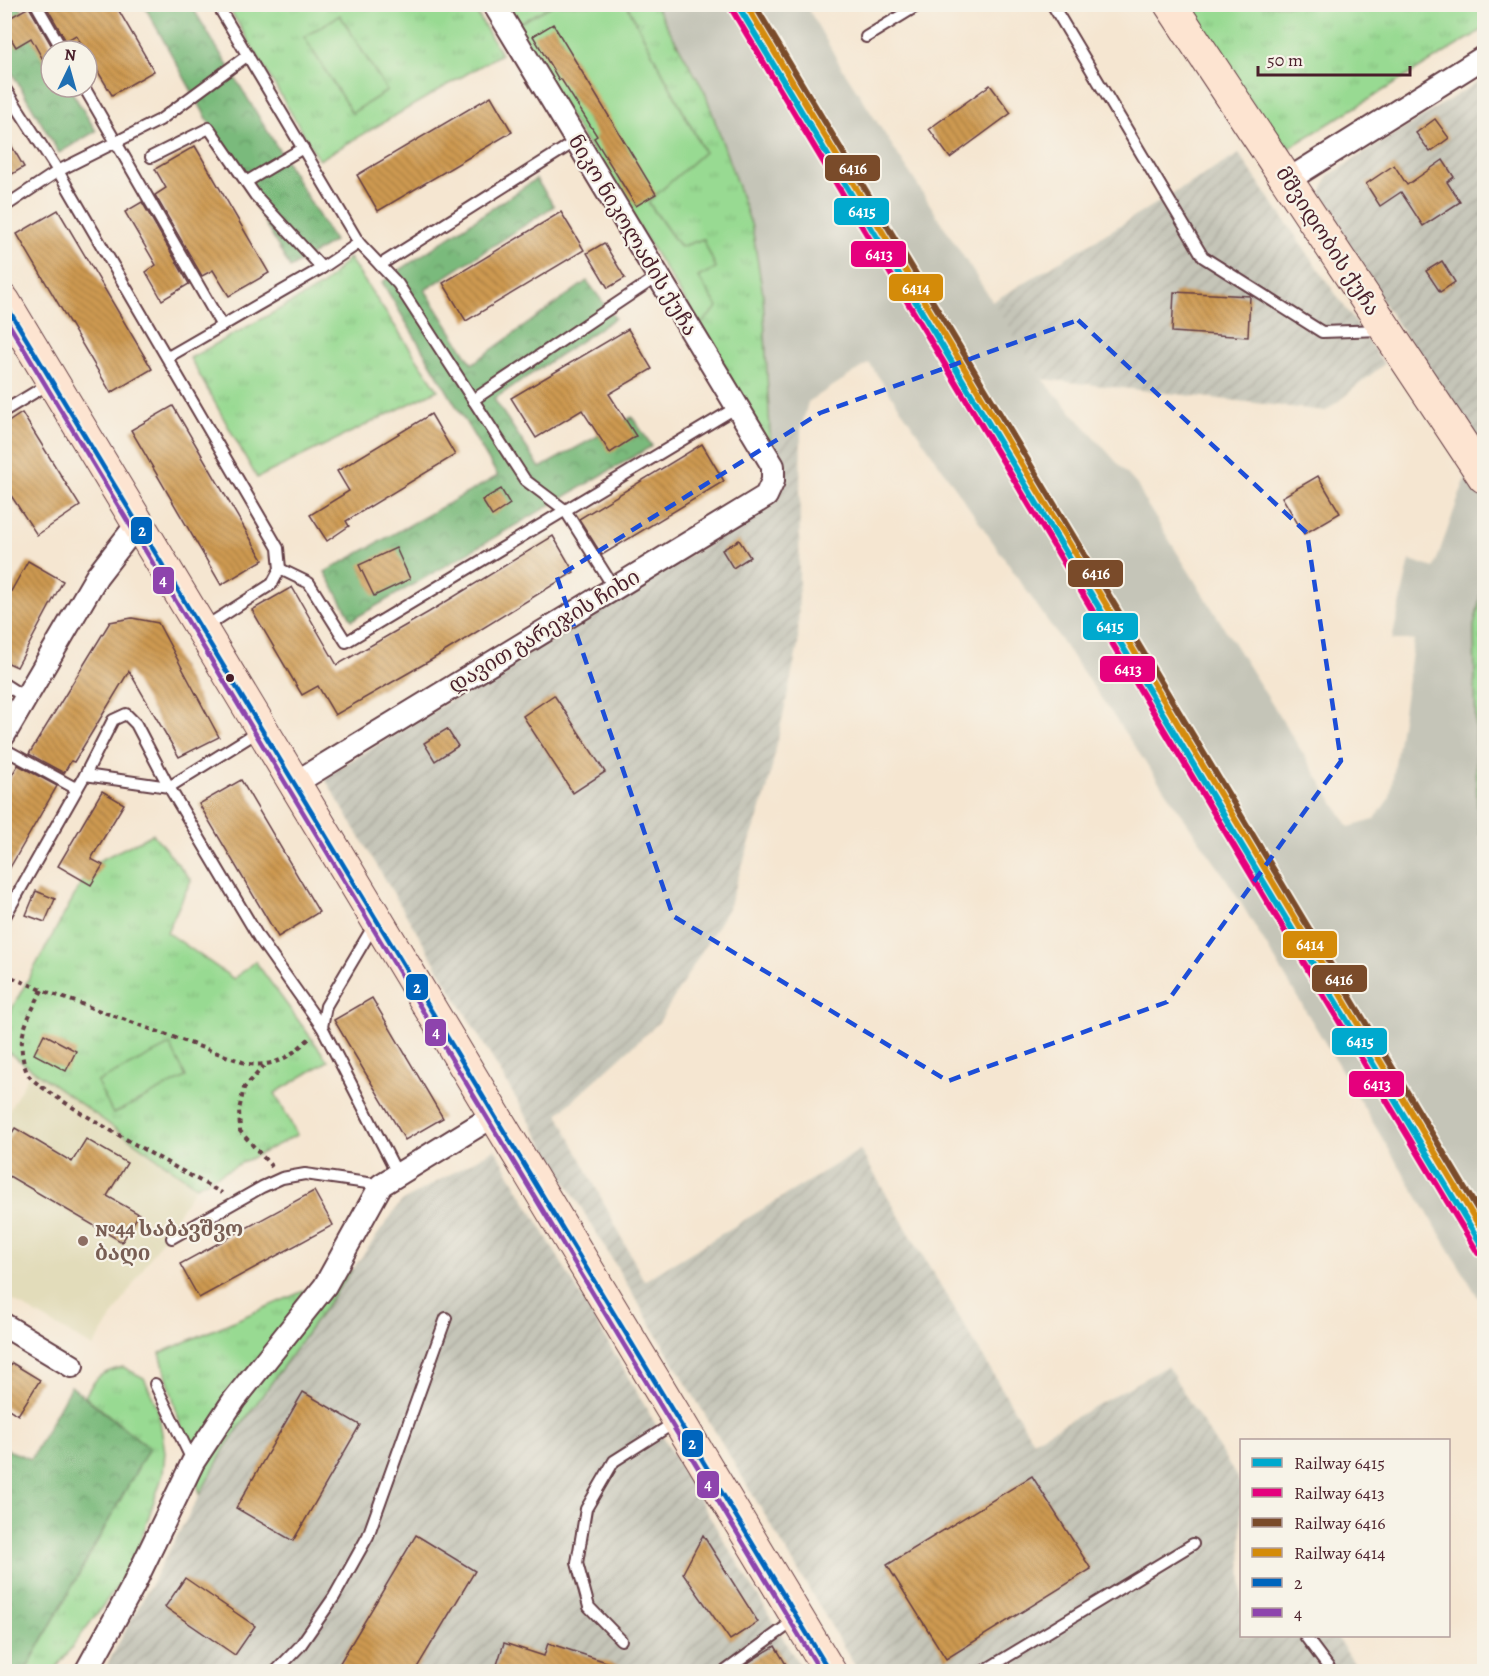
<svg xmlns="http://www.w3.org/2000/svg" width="1489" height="1676" font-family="Alegreya,'Noto Serif Georgian',serif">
  <defs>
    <pattern id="industrial-furrows" width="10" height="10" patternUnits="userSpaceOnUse" patternTransform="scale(1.5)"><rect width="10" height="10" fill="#c5c5b8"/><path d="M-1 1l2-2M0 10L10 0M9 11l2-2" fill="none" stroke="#aba99e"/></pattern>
    <pattern id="grass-tufts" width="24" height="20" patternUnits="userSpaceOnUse" patternTransform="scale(1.5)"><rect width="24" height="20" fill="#98da92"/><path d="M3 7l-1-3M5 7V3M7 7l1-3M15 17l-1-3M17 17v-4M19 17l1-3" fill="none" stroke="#84bb7e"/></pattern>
    <pattern id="forest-crowns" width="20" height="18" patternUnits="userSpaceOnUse" patternTransform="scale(1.5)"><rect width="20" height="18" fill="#7aba7c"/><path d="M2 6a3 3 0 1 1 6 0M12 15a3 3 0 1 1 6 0" fill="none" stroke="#669766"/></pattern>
    <pattern id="building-back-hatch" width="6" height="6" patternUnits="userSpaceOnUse" patternTransform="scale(1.5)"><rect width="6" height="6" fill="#ce9a51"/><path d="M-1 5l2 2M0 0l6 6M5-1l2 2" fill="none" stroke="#a97d43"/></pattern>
  </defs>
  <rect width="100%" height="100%" fill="#f7f3e8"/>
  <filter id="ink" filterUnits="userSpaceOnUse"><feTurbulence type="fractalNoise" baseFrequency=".0167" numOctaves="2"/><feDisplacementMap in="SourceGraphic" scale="12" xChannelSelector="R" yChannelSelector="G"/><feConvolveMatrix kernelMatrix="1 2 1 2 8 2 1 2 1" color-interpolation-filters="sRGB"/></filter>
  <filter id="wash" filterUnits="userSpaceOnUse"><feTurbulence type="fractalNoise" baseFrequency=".008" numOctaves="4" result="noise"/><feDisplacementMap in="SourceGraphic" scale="24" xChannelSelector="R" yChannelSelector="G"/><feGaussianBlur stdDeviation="1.35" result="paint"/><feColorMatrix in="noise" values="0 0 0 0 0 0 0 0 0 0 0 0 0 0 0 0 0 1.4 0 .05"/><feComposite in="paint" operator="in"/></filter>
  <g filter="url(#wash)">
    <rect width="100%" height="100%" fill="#f5e6d1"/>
    <!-- built -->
    <path fill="#e2dcba" d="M32,1069L196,1186L93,1347L5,1296V1118Z"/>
    <!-- industrial -->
    <g fill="url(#industrial-furrows)">
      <path d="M1484,78V432L1479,446L1326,218L1319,198L1328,176Z"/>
      <path d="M1239,154L1384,364L1326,411L1042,379L992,302Z"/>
      <path d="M801,429L798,645L767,790L728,908L659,1022L558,1114L644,1281L860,1150L1033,1441L1167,1366L1241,1484L1242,1636H1336L1359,1671H858L324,777L772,505L771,451Z"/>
      <path d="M495,1149L705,1509L803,1671L103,1672L227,1445L401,1202Z"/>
    </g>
    <!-- railway -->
    <path fill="#c5c5b8" d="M655,5H806L839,63L1042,379L1137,485L1146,503L1349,827L1374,820L1390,797L1414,640H1392L1410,560L1434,568L1461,491L1484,432V580L1474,626L1477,799L1480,834L1484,851V1307L1227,880L869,363L808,402L801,429L771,451L763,294L705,92Z"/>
    <!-- grass -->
    <g fill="url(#grass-tufts)" stroke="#717c5e" stroke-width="1.5">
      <path d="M227,5H472L501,54L319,160Z"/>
      <path d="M500,5H553L514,26Z"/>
      <path d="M627,5H655L705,92L752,227L763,294L771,451L700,325L697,277L704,239L680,247L648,202L704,151Z"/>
      <path d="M1186,5H1484V29L1284,151Z"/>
      <path d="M349,258L438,390L257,478L190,358L322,286Z"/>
      <path d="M1484,580V832L1480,834L1477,799L1474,626Z"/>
      <path d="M153,834L191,880L167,932L234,979L255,961L328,1061L275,1093L297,1135L196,1186L5,1050V1021L92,864Z"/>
      <path d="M352,1270L227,1445L200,1494L160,1353Z"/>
      <path d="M123,1367L144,1378L158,1409L165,1452L163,1474L132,1567L54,1671L25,1672L149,1448L85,1396C97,1375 100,1373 123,1367Z"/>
    </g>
    <!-- forest -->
    <g fill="url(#forest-crowns)" stroke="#626c54" stroke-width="1.5">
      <path d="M4,5H19L51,57V87H69L96,131L59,153L5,61Z"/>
      <path d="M144,5H191L334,241L290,268Z"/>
      <path d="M536,179L554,206L425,290L472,364L587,281L615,318L494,399L540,468L632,417L652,446L352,620L325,572L498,476L382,282Z"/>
      <path d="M71,1386L149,1448L25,1671H5V1449L31,1459Z"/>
    </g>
    <!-- garden -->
    <g fill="#98da92" stroke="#717c5e" stroke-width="1.5">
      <path d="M553,5H627L704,152L648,202L680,247L703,239L716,268L698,277L718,307L700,325L514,26Z"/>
      <path d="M340,15L387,91L352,113L304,37Z"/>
      <path d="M170,1045L186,1077L113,1114L97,1082Z"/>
    </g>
    <g id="blocks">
      <!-- building -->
      <g fill="url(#building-back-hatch)">
        <path d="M45,4H115L154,71L112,95L76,35L66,41Z"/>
        <path d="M29,7L53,48L51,49V74L31,38L16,47L4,27V21Z"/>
        <path d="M553,24L656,194L636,206L594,138L597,136L561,79L559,80L533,36Z"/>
        <path d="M990,85L1011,113L950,158L929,129Z"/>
        <path d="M491,96L512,132L378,211L357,175Z"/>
        <path d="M1435,119L1449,138L1430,152L1416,133Z"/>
        <path d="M4,133L24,167L4,179Z"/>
        <path d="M195,146L269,273L229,296L213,270L202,276L155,195L166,188L155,169Z"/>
        <path d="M1443,160L1454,177L1447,182L1460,202L1423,226L1401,192L1380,206L1366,184L1394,165L1407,185Z"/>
        <path d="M142,202L189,284L162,300L146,272L156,265L125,212Z"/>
        <path d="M58,210L152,369L111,393L17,234Z"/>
        <path d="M561,212L584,250L466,321L443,283Z"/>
        <path d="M604,243L625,278L608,288L587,253Z"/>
        <path d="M1442,261L1455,282L1440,292L1426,271Z"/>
        <path d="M1174,292L1250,296L1248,337L1172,332Z"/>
        <path d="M628,329L652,369L609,394L636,436L610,453L582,410L536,438L511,398Z"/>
        <path d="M173,406L263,560L221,585L131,430Z"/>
        <path d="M22,413L80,506L37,535L4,485V425Z"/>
        <path d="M431,414L455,455L346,521L349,526L327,541L310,515L349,491L337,471Z"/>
        <path d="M702,444L724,481L602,555L579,519Z"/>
        <path d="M1318,476L1340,513L1304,534L1282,497Z"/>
        <path d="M501,489L510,504L492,516L482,500Z"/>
        <path d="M553,536L574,572L431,660L335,715L318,686L302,695L252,610L292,587L337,665L429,612Z"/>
        <path d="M739,540L750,557L733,568L722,550Z"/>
        <path d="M396,548L410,579L374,596L359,565Z"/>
        <path d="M28,561L63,581L17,667L4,661V604Z"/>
        <path d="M132,618L158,623L219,737L179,757L129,671L74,762L71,761L64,773L29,754L110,622Z"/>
        <path d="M554,695L605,772L573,793L523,716Z"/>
        <path d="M447,729L458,746L435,761L424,743Z"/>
        <path d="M18,765L57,786L4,878V788Z"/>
        <path d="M241,780L319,912L278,937L199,804Z"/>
        <path d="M102,791L124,804L91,859L103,865L91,885L58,866Z"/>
        <path d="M36,891L55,899L45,922L26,915Z"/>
        <path d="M372,998L443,1118L405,1140L334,1020Z"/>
        <path d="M44,1034L76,1051L66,1071L34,1054Z"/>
        <path d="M15,1128L72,1162L86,1139L127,1163L107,1196L139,1214L122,1242L4,1173V1146Z"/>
        <path d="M314,1191L333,1225L199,1298L180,1264Z"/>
        <path d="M12,1363L40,1380L18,1415L4,1406V1374Z"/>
        <path d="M303,1392L360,1425L293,1541L236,1508Z"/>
        <path d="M1032,1476L1091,1569L946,1659L887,1565Z"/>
        <path d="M416,1535L475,1571L415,1671H335Z"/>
        <path d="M703,1535L758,1622L730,1640L683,1573Z"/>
        <path d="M185,1578L255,1626L235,1655L165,1607Z"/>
        <path d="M504,1643L544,1656L548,1643L625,1668V1671H495Z"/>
        <path d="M775,1646L790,1671H737L754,1659Z"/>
      </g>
    </g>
  </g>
  <g filter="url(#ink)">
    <use href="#blocks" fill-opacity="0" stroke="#643d44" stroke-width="1.5"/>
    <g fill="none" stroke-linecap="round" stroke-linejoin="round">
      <!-- service casing -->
      <g stroke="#643d44" stroke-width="14">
        <g id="service">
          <path d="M36,4L63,51"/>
          <path d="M217,4L359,243L398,284L525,480L565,510L614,588"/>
          <path d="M1052,4L1203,257L1322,332L1382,330"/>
          <path d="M866,37L920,4"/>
          <path d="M4,87L58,171L278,548L280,569L272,584L205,627"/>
          <path d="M84,87L222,326"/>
          <path d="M151,157L209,128L255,195L322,268"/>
          <path d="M246,182L303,148"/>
          <path d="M4,207L58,171L160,120L248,55"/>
          <path d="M380,265L576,141"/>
          <path d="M168,357L322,268L359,243"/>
          <path d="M473,400L658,276"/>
          <path d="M4,411L50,383"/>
          <path d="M280,569L309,583L346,642L737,407"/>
          <path d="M4,684L26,698"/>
          <path d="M4,749L77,789"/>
          <path d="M85,775L169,787L259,938L322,1027"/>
          <path d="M4,918L85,775L113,720L126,714L136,724L169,787L259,731"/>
          <path d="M374,925L326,1006L322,1027L398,1175"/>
          <path d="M172,1238L262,1187L282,1178L305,1174L381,1185"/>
          <path d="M155,1384L193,1462"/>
          <path d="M1305,1636L1332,1672"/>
          <path d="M621,1640L589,1607L577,1563L586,1509L614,1461L677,1421"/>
          <path d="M275,1672L300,1646L334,1597L368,1536L446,1318"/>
          <path d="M724,1672L795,1620"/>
          <path d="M982,1672L1193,1544"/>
        </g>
      </g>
      <!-- minor casing -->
      <g stroke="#643d44" stroke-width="26">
        <g id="minor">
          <path d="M1288,180L1484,57"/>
          <path d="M4,735L97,576L138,523"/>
          <path d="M295,783L766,496L773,481V466L494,4"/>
          <path d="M4,1325L72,1366"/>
          <path d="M86,1672L132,1588L193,1462L234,1400L325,1286L381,1185L495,1115"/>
        </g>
      </g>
      <!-- secondary casing -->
      <g stroke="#643d44" stroke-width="34">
        <g id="secondary">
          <path d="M1170,4L1484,477"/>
          <path d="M4,301L830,1672"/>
        </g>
      </g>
      <!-- path -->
      <g stroke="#643d44" stroke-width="4" stroke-dasharray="4.5 4.5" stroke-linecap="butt">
        <path d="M4,974L42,990L248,1064C278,1067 290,1056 311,1037"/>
        <path d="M42,990C27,1021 14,1038 27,1073C33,1090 195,1178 222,1193"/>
        <path d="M264,1066L244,1088L239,1110L240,1131L272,1167"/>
      </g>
      <!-- service -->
      <use href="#service" stroke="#fff" stroke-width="10"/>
      <!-- minor -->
      <use href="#minor" stroke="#fff" stroke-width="22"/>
      <!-- secondary -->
      <use href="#secondary" stroke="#fde4d1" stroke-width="32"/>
      <!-- bus-1 casing -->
      <g stroke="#f7f3e8" stroke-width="9">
        <path id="bus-1" d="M4,302L830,1672"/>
      </g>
      <!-- bus-2 casing -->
      <g stroke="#f7f3e8" stroke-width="9">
        <path id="bus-2" d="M4,316L821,1672"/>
      </g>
      <!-- bus-1 -->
      <use href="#bus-1" stroke="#0065bd" stroke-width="4.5"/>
      <!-- bus-2 -->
      <use href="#bus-2" stroke="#8e44ad" stroke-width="4.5"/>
      <!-- rail-1 casing -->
      <g stroke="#f7f3e8" stroke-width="10">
        <path id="rail-1" d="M737,4L1484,1249"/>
      </g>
      <!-- rail-2 casing -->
      <g stroke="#f7f3e8" stroke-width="10">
        <path id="rail-2" d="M731,8L1478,1253"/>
      </g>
      <!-- rail-3 casing -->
      <g stroke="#f7f3e8" stroke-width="10">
        <path id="rail-3" d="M754,4L1484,1220"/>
      </g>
      <!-- rail-4 casing -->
      <g stroke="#f7f3e8" stroke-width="10">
        <path id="rail-4" d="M748,8L1478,1224"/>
      </g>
      <!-- rail-1 -->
      <use href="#rail-1" stroke="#00a9ce" stroke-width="6"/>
      <!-- rail-2 -->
      <use href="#rail-2" stroke="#e5007d" stroke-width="6"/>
      <!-- rail-3 -->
      <use href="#rail-3" stroke="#7a4b2a" stroke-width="6"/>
      <!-- rail-4 -->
      <use href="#rail-4" stroke="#d48b09" stroke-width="6"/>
    </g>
  </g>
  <!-- marked area -->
  <path fill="none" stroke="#1d4ed8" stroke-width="4.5" stroke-dasharray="12 8" stroke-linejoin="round" d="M1078,320L1307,533L1341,761L1167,1002L948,1081L673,916L557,577L820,413Z"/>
  <!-- markers -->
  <circle fill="#4a1f2b" stroke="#f7f3e8" stroke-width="2" cx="230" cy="678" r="5"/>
  <circle fill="#8d6e63" stroke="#f7f3e8" stroke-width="2" cx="83" cy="1241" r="6"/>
  <g text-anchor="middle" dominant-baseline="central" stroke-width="4.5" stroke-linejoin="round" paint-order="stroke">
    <!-- street labels -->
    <g font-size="21" fill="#4a1f2b" stroke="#f7f3e8">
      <text transform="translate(633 235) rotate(59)">ნიკო ნიკოლაძის ქუჩა</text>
      <text transform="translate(1328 241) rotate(57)">მშვიდობის ქუჩა</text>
      <text transform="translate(544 631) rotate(-31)">დავით გარეჯის ჩიხი</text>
    </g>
    <!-- education labels -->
    <g font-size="21" font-weight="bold" fill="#785e54" stroke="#f7f3e8" text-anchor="start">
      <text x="95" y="1229">№44 საბავშვო<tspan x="95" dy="24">ბაღი</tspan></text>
    </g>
  </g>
  <g stroke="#f7f3e8" stroke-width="2">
    <rect x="824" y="154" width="57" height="28" rx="6" fill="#7a4b2a"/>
    <rect x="833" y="197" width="57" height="29" rx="6" fill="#00a9ce"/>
    <rect x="850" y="240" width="57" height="28" rx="6" fill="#e5007d"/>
    <rect x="888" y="273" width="56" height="29" rx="6" fill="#d48b09"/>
    <rect x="130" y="516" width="23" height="29" rx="6" fill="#0065bd"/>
    <rect x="1067" y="559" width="57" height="29" rx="6" fill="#7a4b2a"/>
    <rect x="152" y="566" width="23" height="29" rx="6" fill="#8e44ad"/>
    <rect x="1082" y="612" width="57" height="29" rx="6" fill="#00a9ce"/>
    <rect x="1099" y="655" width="57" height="28" rx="6" fill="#e5007d"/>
    <rect x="1282" y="930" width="56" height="29" rx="6" fill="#d48b09"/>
    <rect x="1311" y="964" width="57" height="29" rx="6" fill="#7a4b2a"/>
    <rect x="405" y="973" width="24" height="28" rx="6" fill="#0065bd"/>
    <rect x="424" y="1018" width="23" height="29" rx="6" fill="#8e44ad"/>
    <rect x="1331" y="1027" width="57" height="29" rx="6" fill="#00a9ce"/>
    <rect x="1348" y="1070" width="57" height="28" rx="6" fill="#e5007d"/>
    <rect x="681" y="1429" width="23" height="29" rx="6" fill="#0065bd"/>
    <rect x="696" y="1470" width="24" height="29" rx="6" fill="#8e44ad"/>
  </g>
  <g font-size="16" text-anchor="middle" font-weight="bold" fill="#fff">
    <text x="853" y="174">6416</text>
    <text x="862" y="217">6415</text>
    <text x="879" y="260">6413</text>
    <text x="916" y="294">6414</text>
    <text x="142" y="536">2</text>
    <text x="1096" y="579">6416</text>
    <text x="163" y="586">4</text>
    <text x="1110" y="632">6415</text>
    <text x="1128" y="675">6413</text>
    <text x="1310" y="950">6414</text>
    <text x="1339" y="985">6416</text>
    <text x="417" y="993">2</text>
    <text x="436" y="1038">4</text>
    <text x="1360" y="1047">6415</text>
    <text x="1377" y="1090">6413</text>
    <text x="692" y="1449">2</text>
    <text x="708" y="1490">4</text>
  </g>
  <!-- margin -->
  <rect width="1489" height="1676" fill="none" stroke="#f7f3e8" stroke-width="24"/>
  <!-- legend -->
  <rect x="1240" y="1439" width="210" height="198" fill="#f7f3e8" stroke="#b29e9c" stroke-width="1.5"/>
  <rect x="1252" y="1458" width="30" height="9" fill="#00a9ce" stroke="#b29e9c" stroke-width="1.5"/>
  <text x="1294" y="1469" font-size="18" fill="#4a1f2b">Railway 6415</text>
  <rect x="1252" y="1488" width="30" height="9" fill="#e5007d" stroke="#b29e9c" stroke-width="1.5"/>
  <text x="1294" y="1499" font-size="18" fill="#4a1f2b">Railway 6413</text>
  <rect x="1252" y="1518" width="30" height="9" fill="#7a4b2a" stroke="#b29e9c" stroke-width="1.5"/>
  <text x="1294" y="1529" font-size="18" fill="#4a1f2b">Railway 6416</text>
  <rect x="1252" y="1548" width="30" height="9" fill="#d48b09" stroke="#b29e9c" stroke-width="1.5"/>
  <text x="1294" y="1559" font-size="18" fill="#4a1f2b">Railway 6414</text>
  <rect x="1252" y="1578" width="30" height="9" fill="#0065bd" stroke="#b29e9c" stroke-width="1.5"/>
  <text x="1294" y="1589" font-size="18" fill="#4a1f2b">2</text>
  <rect x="1252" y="1608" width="30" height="9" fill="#8e44ad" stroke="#b29e9c" stroke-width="1.5"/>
  <text x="1294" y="1619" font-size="18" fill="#4a1f2b">4</text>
  <!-- north arrow -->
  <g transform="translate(69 69) rotate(5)"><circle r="28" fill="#f7f3e8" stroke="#b29e9c" stroke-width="1.5"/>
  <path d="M0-4.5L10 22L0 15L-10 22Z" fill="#1f6fb2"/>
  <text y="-9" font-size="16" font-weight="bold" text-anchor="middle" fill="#4a1f2b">N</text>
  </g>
  <!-- scale -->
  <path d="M1258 66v9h152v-9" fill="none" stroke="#4a1f2b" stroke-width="3"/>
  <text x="1267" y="66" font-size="18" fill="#4a1f2b" stroke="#f7f3e8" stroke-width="4.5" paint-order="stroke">50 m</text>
</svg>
